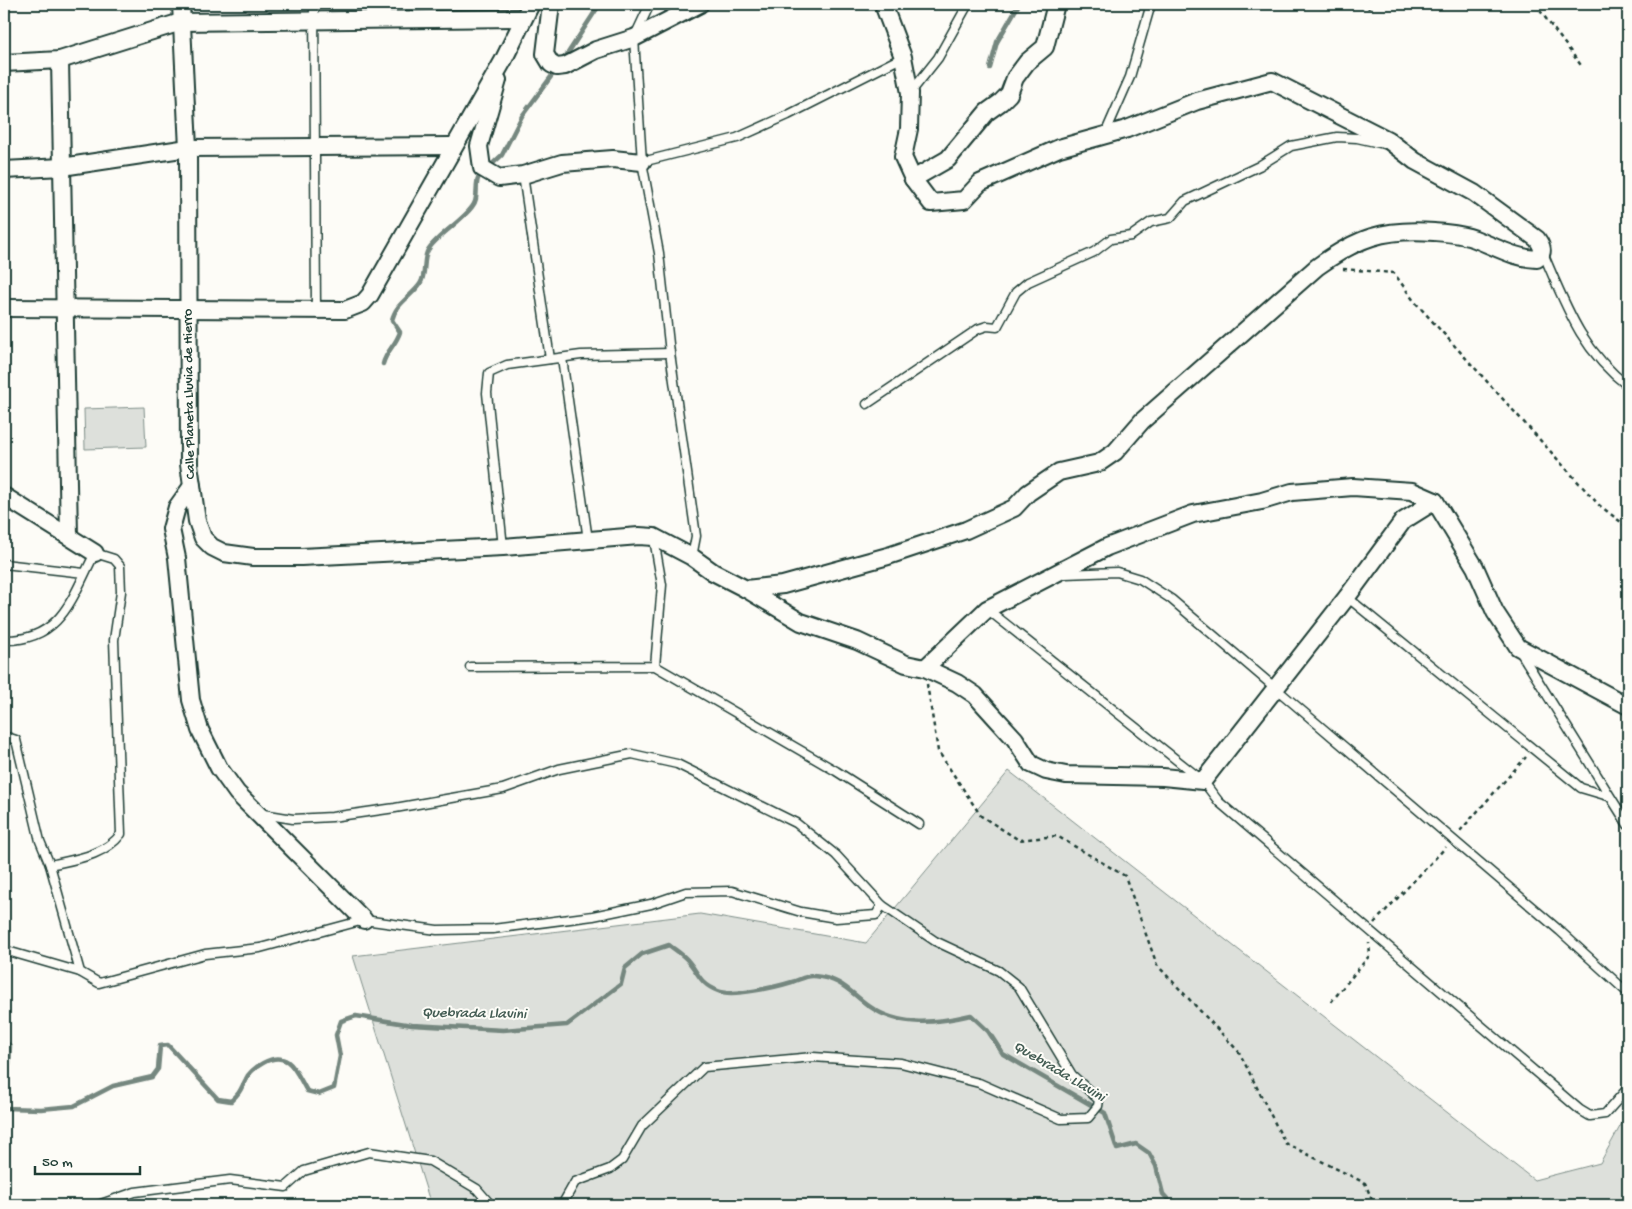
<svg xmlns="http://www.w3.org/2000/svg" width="1632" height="1209" font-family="'Gochi Hand',sans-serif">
  <rect width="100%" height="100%" fill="#fdfcf7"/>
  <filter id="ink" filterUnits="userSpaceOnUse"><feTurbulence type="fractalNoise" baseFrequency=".02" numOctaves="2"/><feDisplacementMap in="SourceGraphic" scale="10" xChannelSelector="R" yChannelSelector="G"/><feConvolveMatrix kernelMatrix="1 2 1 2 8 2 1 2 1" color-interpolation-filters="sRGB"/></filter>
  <g filter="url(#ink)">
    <!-- green -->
    <g fill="#dde0db" stroke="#7e8e88">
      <path d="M144,407L146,447L85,449L84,409Z"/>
      <path d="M1009,771L1534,1180L1600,1163L1628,1112V1205H431L353,956L700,914L866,943Z"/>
    </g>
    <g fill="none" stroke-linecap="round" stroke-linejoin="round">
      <!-- stream -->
      <g stroke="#75877f" stroke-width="4.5">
        <path d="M564,59L600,4"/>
        <path d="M990,68L997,42L1019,4"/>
        <path d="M489,167L502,155L522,116L556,70"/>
        <path d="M383,364C386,351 396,345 400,332L392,320C396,303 411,297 420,284C427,274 422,260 428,250C436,236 461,222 472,207C481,197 472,182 482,172"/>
        <path d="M4,1040L10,1046L9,1064L4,1074"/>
        <path d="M4,1108L41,1109L74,1106L113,1086L152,1077L158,1069L160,1046L168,1045L218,1099L231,1101C241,1092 240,1090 246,1079C249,1072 256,1067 263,1063C290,1048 296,1073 307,1091L319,1094L334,1088L340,1056L336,1035L341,1021L356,1016L412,1025L503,1030L567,1025L621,984L625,968L642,954L669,945C675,950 684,955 689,962C699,974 700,984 718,991C733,997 776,987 792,982C799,980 807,975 814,976C843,979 848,991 869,1006C900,1028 937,1023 971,1015L988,1031L1003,1054L1105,1113L1117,1149L1136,1144L1149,1153L1156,1166L1163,1194L1173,1205"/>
      </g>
      <!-- service casing -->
      <g stroke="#1f3d34" stroke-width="11">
        <g id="service">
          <path d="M314,4L316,309"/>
          <path d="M650,4L634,38L642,162L659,253L670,353L696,536L692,557"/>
          <path d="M911,92L938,58L968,4"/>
          <path d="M1105,134L1130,77L1151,4"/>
          <path d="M642,162L737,138L788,115L903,57"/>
          <path d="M523,175L550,359"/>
          <path d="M1543,253C1566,306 1581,350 1628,386"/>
          <path d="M562,358L588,540"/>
          <path d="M867,404L978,329L987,326L997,327L1016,292L1028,282L1094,252L1111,239L1131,236L1151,222L1170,218L1185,201L1259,166L1291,146L1337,137L1357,138L1384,144"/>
          <path d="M503,547L487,393L489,373L507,365L581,355L670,353"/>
          <path d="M4,564L84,573"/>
          <path d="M1065,574L1117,572L1140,579L1171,599L1560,931L1628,993"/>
          <path d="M1347,597L1581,788L1608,796"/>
          <path d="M987,609L1203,781L1219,802L1580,1110L1590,1116L1605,1114L1628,1088"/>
          <path d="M4,640C62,641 72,597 95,553L114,559L120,566L121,592L114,640L121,834C104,856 76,859 50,865"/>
          <path d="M1521,653L1628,825"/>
          <path d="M655,666L836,771L919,824"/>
          <path d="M470,667L655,666L662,585L654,539"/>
          <path d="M4,736L16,740L40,841L50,865L80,972L99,983L205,954L260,948L364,920L437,930L493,929L593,916L651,904L686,892L732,891L801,912L836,918L876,915L882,905"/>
          <path d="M263,814L293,819L332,817L395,808L503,789L559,769L632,754L677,764L796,823L836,855L882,905L935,941L999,971L1019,987L1072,1075L1099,1100L1098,1106L1088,1118L1061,1119L979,1083L901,1063L813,1057L704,1067L642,1126L622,1160L610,1169L575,1182L562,1205"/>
          <path d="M4,950L80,972"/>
          <path d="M98,1205L135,1192L230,1180L286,1187L304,1171L369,1152L430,1161L477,1189L491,1205"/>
        </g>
      </g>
      <!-- minor casing -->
      <g stroke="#1f3d34" stroke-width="20">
        <g id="minor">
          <path d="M181,4L188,148L189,464L197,521L203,538L212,547L224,553L253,557H301L503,547L639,536L654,537L692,557L713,572L746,589L801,622L857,641L906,664L925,668L957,683L975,695L994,716L1015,739L1031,764L1046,771L1066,775L1163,777L1203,781L1347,597L1403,521L1435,501"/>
          <path d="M551,4L545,54L551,64L557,67L565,66L596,50L634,38L700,4"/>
          <path d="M60,60L69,536"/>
          <path d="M4,63L60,60L181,22L523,18"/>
          <path d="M498,80L479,146L482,168L499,178L523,175L562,163L613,159L642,162"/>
          <path d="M4,170L62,167L188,148L452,146"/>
          <path d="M913,179L948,159L987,112L1001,102L1009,94L1015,78L1027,62L1045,47L1056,4"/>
          <path d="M4,308L345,310L363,303L370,295L503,61L531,4"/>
          <path d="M192,486L177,507L171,529L177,558L191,700L200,730L219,768L237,793L364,920"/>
          <path d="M4,496L95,553"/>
          <path d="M746,589L783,585L888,556L966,530L1014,508L1028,493L1059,472L1099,463L1115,452L1142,421L1317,267C1357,238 1384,228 1434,232C1447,233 1463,234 1475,239C1496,247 1514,258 1537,259C1545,252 1542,246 1537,239L1474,193L1415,161L1388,140L1272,81L1197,101L1127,129L1059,148L980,183L964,200L931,203L913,179L903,157L909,129L910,93L903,57L883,4"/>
          <path d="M925,668L987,609L1107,547L1193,514L1262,501L1292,492L1353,487L1412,491L1435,501L1475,567L1495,612L1518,647L1628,706"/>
        </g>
      </g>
      <!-- path -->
      <g stroke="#1f3d34" stroke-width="2.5" stroke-dasharray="4 4" stroke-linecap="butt">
        <path d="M1344,4L1368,8L1375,4"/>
        <path d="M1535,4L1583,68"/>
        <path d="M1343,269L1394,273L1414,301L1599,505L1626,526L1628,525"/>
        <path d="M927,684L938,751L981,816L1019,840L1057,836L1125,876L1157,965L1239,1052L1285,1143L1365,1183L1374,1205"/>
        <path d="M1460,831L1526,757"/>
        <path d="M1374,923L1446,847"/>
        <path d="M1331,1002L1370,955L1369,943"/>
      </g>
      <!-- service -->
      <use href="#service" stroke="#fdfcf7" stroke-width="8"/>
      <!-- minor -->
      <use href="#minor" stroke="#fdfcf7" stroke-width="16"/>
    </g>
  </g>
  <g text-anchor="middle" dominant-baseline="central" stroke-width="4" stroke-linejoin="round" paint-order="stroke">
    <!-- street labels -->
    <g font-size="14" fill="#1f3d34" stroke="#fdfcf7">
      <text transform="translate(190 394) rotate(-91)">Calle Planeta Lluvia de Hierro</text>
    </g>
    <!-- water labels -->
    <g font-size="15" font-style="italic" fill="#435c53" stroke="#fdfcf7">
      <text transform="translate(474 1014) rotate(1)">Quebrada Llavini</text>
      <text transform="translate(1059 1072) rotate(31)">Quebrada Llavini</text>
    </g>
  </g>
  <!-- margin -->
  <rect width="1632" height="1209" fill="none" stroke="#fdfcf7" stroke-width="20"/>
  <rect x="10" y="10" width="1612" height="1189" fill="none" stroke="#1f3d34" stroke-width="2" filter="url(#ink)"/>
  <!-- scale -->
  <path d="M35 1166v8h105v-8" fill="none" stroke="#1f3d34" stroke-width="2.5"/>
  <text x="42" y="1166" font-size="15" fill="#1f3d34" stroke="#fdfcf7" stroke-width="4" paint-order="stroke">50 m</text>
</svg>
